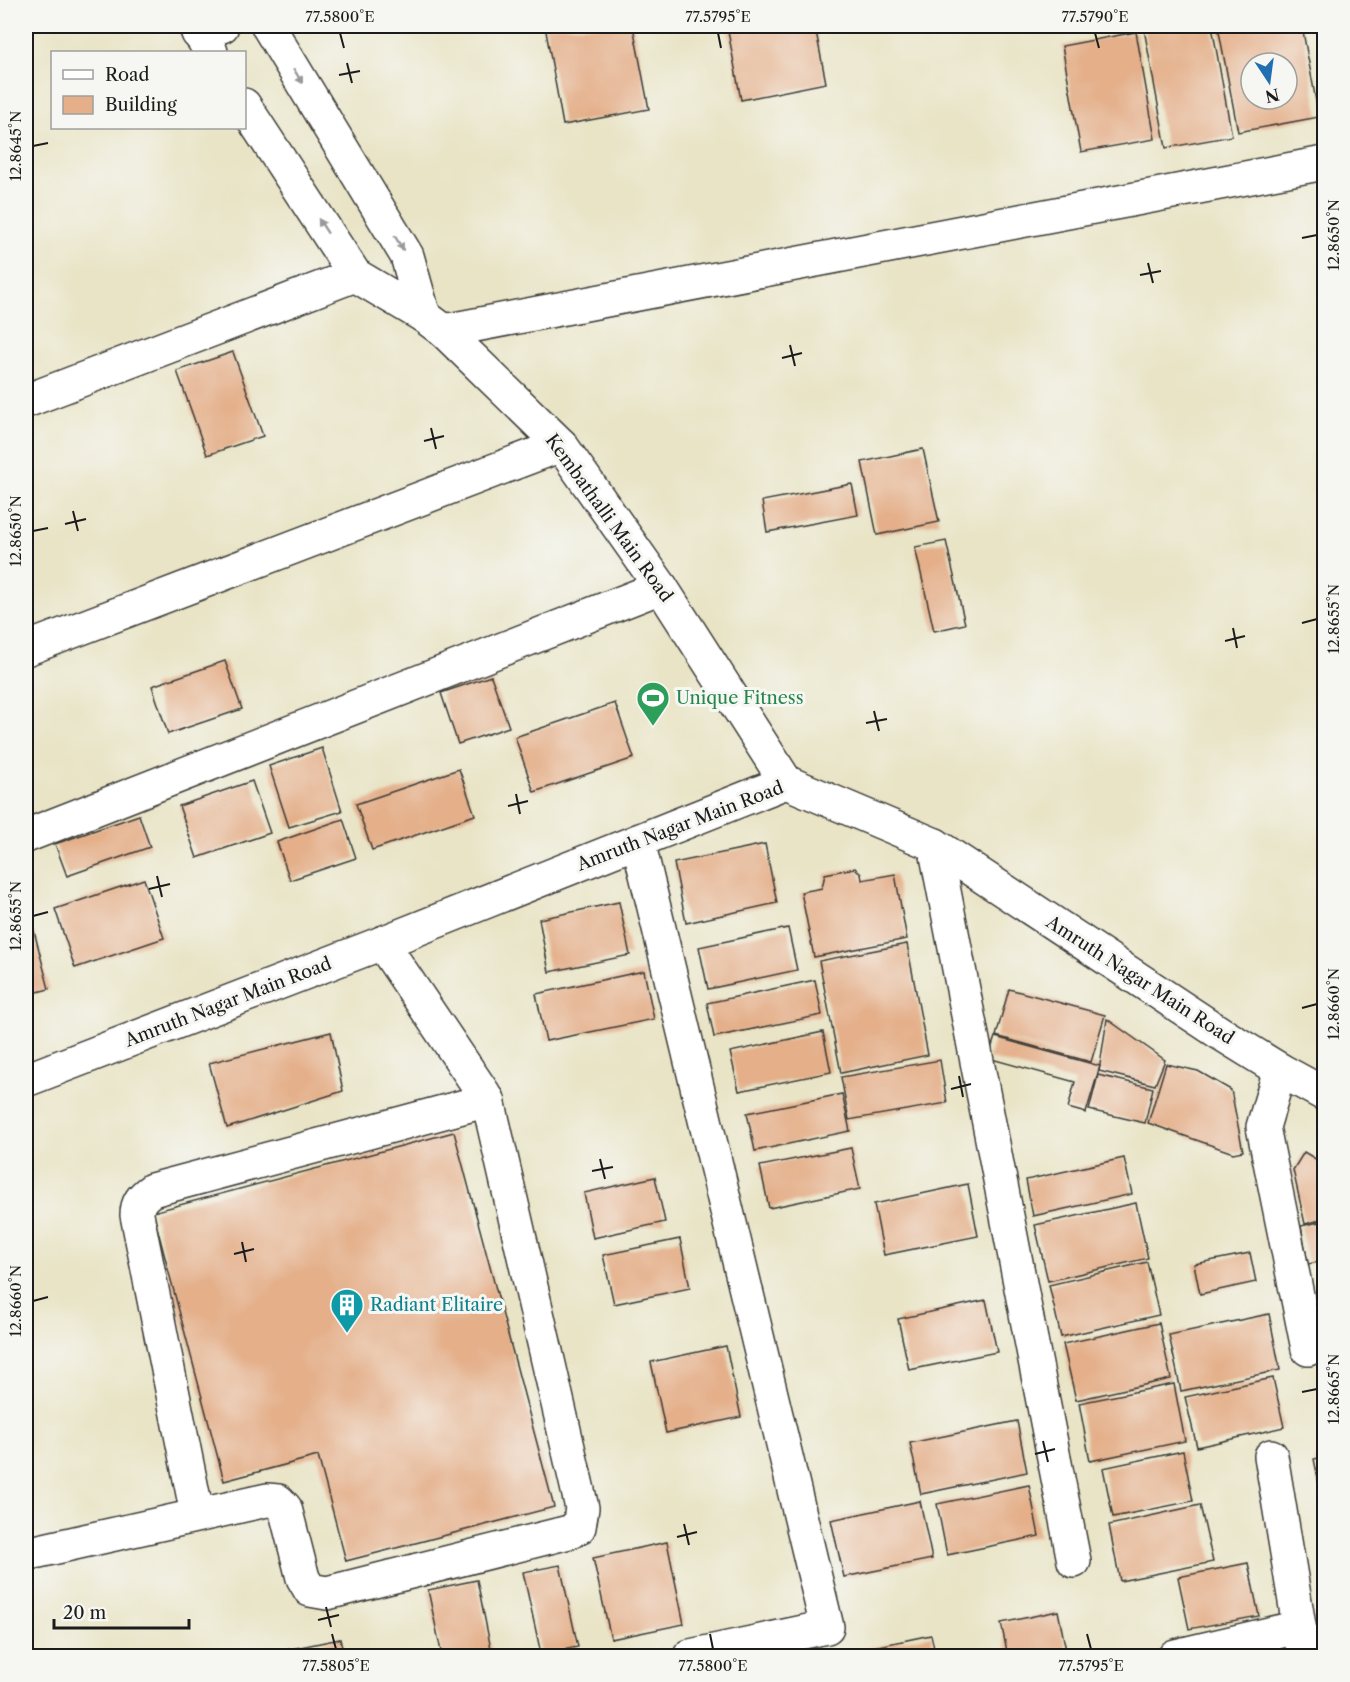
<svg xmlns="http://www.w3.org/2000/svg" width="1350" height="1682" font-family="'Libre Caslon Text',serif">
  <rect width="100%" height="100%" fill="#f6f6f2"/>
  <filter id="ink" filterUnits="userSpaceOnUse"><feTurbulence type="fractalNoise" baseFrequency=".0167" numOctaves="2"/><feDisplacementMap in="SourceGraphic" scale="12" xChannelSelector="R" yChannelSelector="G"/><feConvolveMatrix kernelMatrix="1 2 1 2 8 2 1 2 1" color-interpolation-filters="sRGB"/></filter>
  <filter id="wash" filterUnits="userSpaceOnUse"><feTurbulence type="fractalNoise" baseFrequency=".008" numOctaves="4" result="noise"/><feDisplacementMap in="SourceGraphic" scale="24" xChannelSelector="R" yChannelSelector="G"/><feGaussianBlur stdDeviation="1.35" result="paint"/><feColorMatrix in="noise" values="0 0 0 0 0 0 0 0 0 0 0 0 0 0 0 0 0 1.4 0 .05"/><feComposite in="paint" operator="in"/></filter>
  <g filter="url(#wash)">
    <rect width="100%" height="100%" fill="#e9e4c6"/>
    <g id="blocks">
      <!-- building -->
      <g fill="#e4af89" fill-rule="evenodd">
        <path d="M545,26H633L649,109L563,125Z"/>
        <path d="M727,26H815L826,83L741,100Z"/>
        <path d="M1163,26H1212L1232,136L1166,148L1144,29Z"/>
        <path d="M1218,26H1302L1319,117L1238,132ZM1251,63H1287V99H1251Z"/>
        <path d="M1136,32L1155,139L1081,152L1062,46Z"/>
        <path d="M233,352L263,436L207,455L177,371Z"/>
        <path d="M923,449L939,522L877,535L862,462Z"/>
        <path d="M852,484L858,515L767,532L762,501Z"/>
        <path d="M946,541L965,624L934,631L915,547Z"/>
        <path d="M225,661L242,709L168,734L152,686Z"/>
        <path d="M491,676L509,727L458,744L441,693Z"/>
        <path d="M615,703L634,758L534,792L515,737Z"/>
        <path d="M322,748L342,811L289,827L269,766Z"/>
        <path d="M459,769L475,815L372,850L356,804Z"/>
        <path d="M252,781L270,833L197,858L179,806Z"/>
        <path d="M139,815L150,847L67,876L55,844Z"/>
        <path d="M343,819L356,858L290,880L277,842Z"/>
        <path d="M765,844L777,903L686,923L674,863Z"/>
        <path d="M855,868L861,874L862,880L895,874L907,939L814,957L801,892L822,888L825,874Z"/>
        <path d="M144,879L164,938L75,968L55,909Z"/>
        <path d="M619,902L630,955L549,972L539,919Z"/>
        <path d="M788,928L797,970L708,989L699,947Z"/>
        <path d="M34,931L49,989L26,995V933Z"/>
        <path d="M907,944L928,1055L841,1073L819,961Z"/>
        <path d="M644,971L654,1019L546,1041L536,994Z"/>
        <path d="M815,980L822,1015L714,1037L707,1003Z"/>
        <path d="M1009,989L1105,1015L1091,1062L996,1036Z"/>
        <path d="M1107,1019L1165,1060L1155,1085L1099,1071Z"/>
        <path d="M331,1032L343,1091L227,1128L209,1063Z"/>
        <path d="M823,1032L831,1072L739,1091L730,1052Z"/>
        <path d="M995,1037L1100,1066L1086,1113L1068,1108L1075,1082L988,1058Z"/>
        <path d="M940,1060L947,1103L849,1120L841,1077Z"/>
        <path d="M1166,1064L1198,1071L1231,1090L1243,1151L1233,1153L1148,1123Z"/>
        <path d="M1098,1075L1153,1088L1145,1123L1089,1110Z"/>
        <path d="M842,1094L850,1131L755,1151L747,1113Z"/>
        <path d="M454,1132L554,1507L346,1561L318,1456L224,1481L153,1212Z"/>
        <path d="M851,1148L860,1189L769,1208L760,1166Z"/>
        <path d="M1304,1152L1324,1164V1219L1305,1224L1293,1170Z"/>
        <path d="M1124,1158L1132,1194L1033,1216L1026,1180Z"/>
        <path d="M655,1177L665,1222L593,1238L584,1193Z"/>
        <path d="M968,1184L978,1236L884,1255L874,1204Z"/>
        <path d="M1136,1203L1148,1258L1048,1281L1035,1225Z"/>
        <path d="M1324,1221V1261L1308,1264L1301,1226Z"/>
        <path d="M680,1239L690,1288L614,1304L603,1255Z"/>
        <path d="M1250,1253L1256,1282L1200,1294L1194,1264Z"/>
        <path d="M1147,1262L1159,1315L1061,1337L1049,1285Z"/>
        <path d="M986,1300L997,1352L909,1370L898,1319Z"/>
        <path d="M1269,1314L1280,1370L1181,1391L1169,1335Z"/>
        <path d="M1159,1323L1171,1379L1076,1400L1063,1344Z"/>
        <path d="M726,1346L741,1417L666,1433L651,1362Z"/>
        <path d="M1273,1378L1284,1427L1197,1447L1185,1397Z"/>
        <path d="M1174,1384L1185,1441L1090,1461L1079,1403Z"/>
        <path d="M1017,1421L1027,1472L921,1494L910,1443Z"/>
        <path d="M1183,1451L1193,1501L1113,1517L1103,1468Z"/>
        <path d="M1324,1457V1503H1323L1314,1459Z"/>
        <path d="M1029,1485L1039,1536L947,1555L937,1504Z"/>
        <path d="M920,1501L932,1559L844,1577L831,1520Z"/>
        <path d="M1200,1505L1213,1562L1120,1581L1109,1525Z"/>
        <path d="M667,1542L684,1624L611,1639L593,1558Z"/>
        <path d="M1248,1563L1259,1616L1189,1629L1178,1577Z"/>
        <path d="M560,1565L578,1647L541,1654L523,1572Z"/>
        <path d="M477,1580L492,1654L442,1656L428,1590Z"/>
        <path d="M1058,1611L1067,1655L1008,1656L1001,1623Z"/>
        <path d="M931,1635L936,1656H860L859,1650Z"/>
        <path d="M340,1639L344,1656H261V1655Z"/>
      </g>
    </g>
  </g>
  <g filter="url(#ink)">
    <use href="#blocks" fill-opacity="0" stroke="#3b3a36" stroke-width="1.5"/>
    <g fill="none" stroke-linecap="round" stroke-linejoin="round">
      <!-- street casing -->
      <g stroke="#3b3a36" stroke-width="36">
        <g id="street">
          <path d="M198,33L222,26"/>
          <path d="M444,331L1324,163"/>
          <path d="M26,401L355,275"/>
          <path d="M26,649L561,445"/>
          <path d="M26,836L661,587"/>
          <path d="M638,841L827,1627L690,1656"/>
          <path d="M935,845L1074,1561"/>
          <path d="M1280,1070L1263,1127L1308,1349"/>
          <path d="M1271,1456L1304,1656"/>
          <path d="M197,1514L137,1215C137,1203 142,1197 152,1190L488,1100"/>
          <path d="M26,1554L267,1500L278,1501L285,1508L303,1578L310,1590L327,1593L569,1532L579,1527L582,1508L488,1100L382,943"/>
          <path d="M1175,1656L1299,1627"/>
        </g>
      </g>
      <!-- secondary casing -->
      <g stroke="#3b3a36" stroke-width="36">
        <g id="secondary">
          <path d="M195,26L211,52"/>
          <path d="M268,26L407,256L424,316"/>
          <path d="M244,105L355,275L424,316L444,331L561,445L661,587L786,782"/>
          <path d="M26,1080L382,943L786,782L935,845L1220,1033L1280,1070L1324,1094"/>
        </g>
      </g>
      <!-- street -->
      <use href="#street" stroke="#fff" stroke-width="33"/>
      <!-- secondary -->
      <use href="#secondary" stroke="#fff" stroke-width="33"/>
    </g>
    <!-- one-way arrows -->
    <defs><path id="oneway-solid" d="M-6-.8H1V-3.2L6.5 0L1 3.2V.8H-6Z" transform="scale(1.5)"/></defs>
    <g fill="#999">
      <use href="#oneway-solid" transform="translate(298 76) rotate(59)"/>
      <use href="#oneway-solid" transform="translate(323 226) rotate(-123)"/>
      <use href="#oneway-solid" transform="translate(399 243) rotate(59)"/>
    </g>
  </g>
  <!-- ticks -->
  <path fill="none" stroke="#1c1c1c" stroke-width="2" d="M340,33L344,48M718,33L721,48M1095,33L1099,48M347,63L352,83M339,75L360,71M33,146L48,143M1302,238L1317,235M1148,263L1153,283M1140,275L1161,271M790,345L795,366M782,358L802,353M431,428L436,449M424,441L444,436M73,511L78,531M65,524L86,519M33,531L48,528M1302,623L1317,619M1233,628L1237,648M1225,641L1245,636M874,711L879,731M866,723L887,719M516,794L520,814M508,806L528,801M157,876L162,897M149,889L170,884M33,916L48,912M1302,1008L1317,1004M959,1076L963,1097M951,1089L971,1084M600,1159L605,1179M592,1171L613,1167M242,1242L246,1262M234,1254L254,1249M33,1301L48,1297M1302,1392L1317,1389M1043,1441L1048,1462M1035,1454L1055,1449M684,1524L689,1545M677,1537L697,1532M326,1607L331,1627M318,1620L339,1615M332,1634L336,1649M710,1634L713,1649M1087,1634L1091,1649"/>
  <!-- icons -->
  <defs>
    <g id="stadium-pin" transform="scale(1.725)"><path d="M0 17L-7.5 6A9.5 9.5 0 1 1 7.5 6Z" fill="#2e9e5b" stroke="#f6f6f2"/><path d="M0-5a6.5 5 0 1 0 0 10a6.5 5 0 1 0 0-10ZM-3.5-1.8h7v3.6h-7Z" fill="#fff"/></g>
    <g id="building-pin" transform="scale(1.725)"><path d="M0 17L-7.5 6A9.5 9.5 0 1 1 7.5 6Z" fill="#0f9aa8" stroke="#f6f6f2"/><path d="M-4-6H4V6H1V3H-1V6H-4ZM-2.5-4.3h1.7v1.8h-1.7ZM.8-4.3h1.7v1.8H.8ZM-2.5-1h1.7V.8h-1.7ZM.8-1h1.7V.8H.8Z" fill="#fff"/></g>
  </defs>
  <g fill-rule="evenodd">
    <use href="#stadium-pin" x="653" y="698"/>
    <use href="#building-pin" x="347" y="1305"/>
  </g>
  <g text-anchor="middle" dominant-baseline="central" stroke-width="6" stroke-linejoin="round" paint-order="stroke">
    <!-- street labels -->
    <g font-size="18" fill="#1c1c1c" stroke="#f6f6f2">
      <text transform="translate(609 518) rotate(54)">Kembathalli Main Road</text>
      <text transform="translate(680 826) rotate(-21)">Amruth Nagar Main Road</text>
      <text transform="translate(1140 980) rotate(33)">Amruth Nagar Main Road</text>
      <text transform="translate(228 1002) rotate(-21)">Amruth Nagar Main Road</text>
    </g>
    <!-- leisure labels -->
    <g font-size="18" fill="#27864d" stroke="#f6f6f2" text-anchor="start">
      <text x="676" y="698">Unique Fitness</text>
    </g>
    <!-- culture labels -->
    <g font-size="18" fill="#0d838f" stroke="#f6f6f2" text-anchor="start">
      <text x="370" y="1305">Radiant Elitaire</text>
    </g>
  </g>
  <!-- margin -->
  <rect width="1350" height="1682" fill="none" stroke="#f6f6f2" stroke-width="66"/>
  <!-- legend -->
  <rect x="51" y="51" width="195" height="78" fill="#f6f6f2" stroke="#9f9f9c" stroke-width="1.5"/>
  <rect x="63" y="70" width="30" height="9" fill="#ffffff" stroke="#9f9f9c" stroke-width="1.5"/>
  <text x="105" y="81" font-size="18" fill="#1c1c1c">Road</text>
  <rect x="63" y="96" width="30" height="18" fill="#e4af89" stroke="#9f9f9c" stroke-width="1.5"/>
  <text x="105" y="111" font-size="18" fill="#1c1c1c">Building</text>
  <!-- north arrow -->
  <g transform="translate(1269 81) rotate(167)"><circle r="28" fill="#f6f6f2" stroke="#9f9f9c" stroke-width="1.5"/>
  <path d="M0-4.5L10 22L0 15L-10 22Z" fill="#1f6fb2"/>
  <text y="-9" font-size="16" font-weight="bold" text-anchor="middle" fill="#1c1c1c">N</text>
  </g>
  <!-- scale -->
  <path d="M54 1619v9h135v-9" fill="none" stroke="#1c1c1c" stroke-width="3"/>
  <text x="63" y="1619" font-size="18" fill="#1c1c1c" stroke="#f6f6f2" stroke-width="4.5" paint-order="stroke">20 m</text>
  <rect x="33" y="33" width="1284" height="1616" fill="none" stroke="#1c1c1c" stroke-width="2"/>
  <g font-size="15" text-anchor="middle" fill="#1c1c1c">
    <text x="340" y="22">77.5800°E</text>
    <text x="718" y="22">77.5795°E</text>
    <text x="1095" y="22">77.5790°E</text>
    <text transform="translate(16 146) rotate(-90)" y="5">12.8645°N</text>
    <text transform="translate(1334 235) rotate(-90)" y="5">12.8650°N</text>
    <text transform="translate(16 531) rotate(-90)" y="5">12.8650°N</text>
    <text transform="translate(1334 619) rotate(-90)" y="5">12.8655°N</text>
    <text transform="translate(16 916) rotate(-90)" y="5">12.8655°N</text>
    <text transform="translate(1334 1004) rotate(-90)" y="5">12.8660°N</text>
    <text transform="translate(16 1301) rotate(-90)" y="5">12.8660°N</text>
    <text transform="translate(1334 1389) rotate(-90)" y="5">12.8665°N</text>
    <text x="336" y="1671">77.5805°E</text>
    <text x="713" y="1671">77.5800°E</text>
    <text x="1091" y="1671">77.5795°E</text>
  </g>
</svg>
